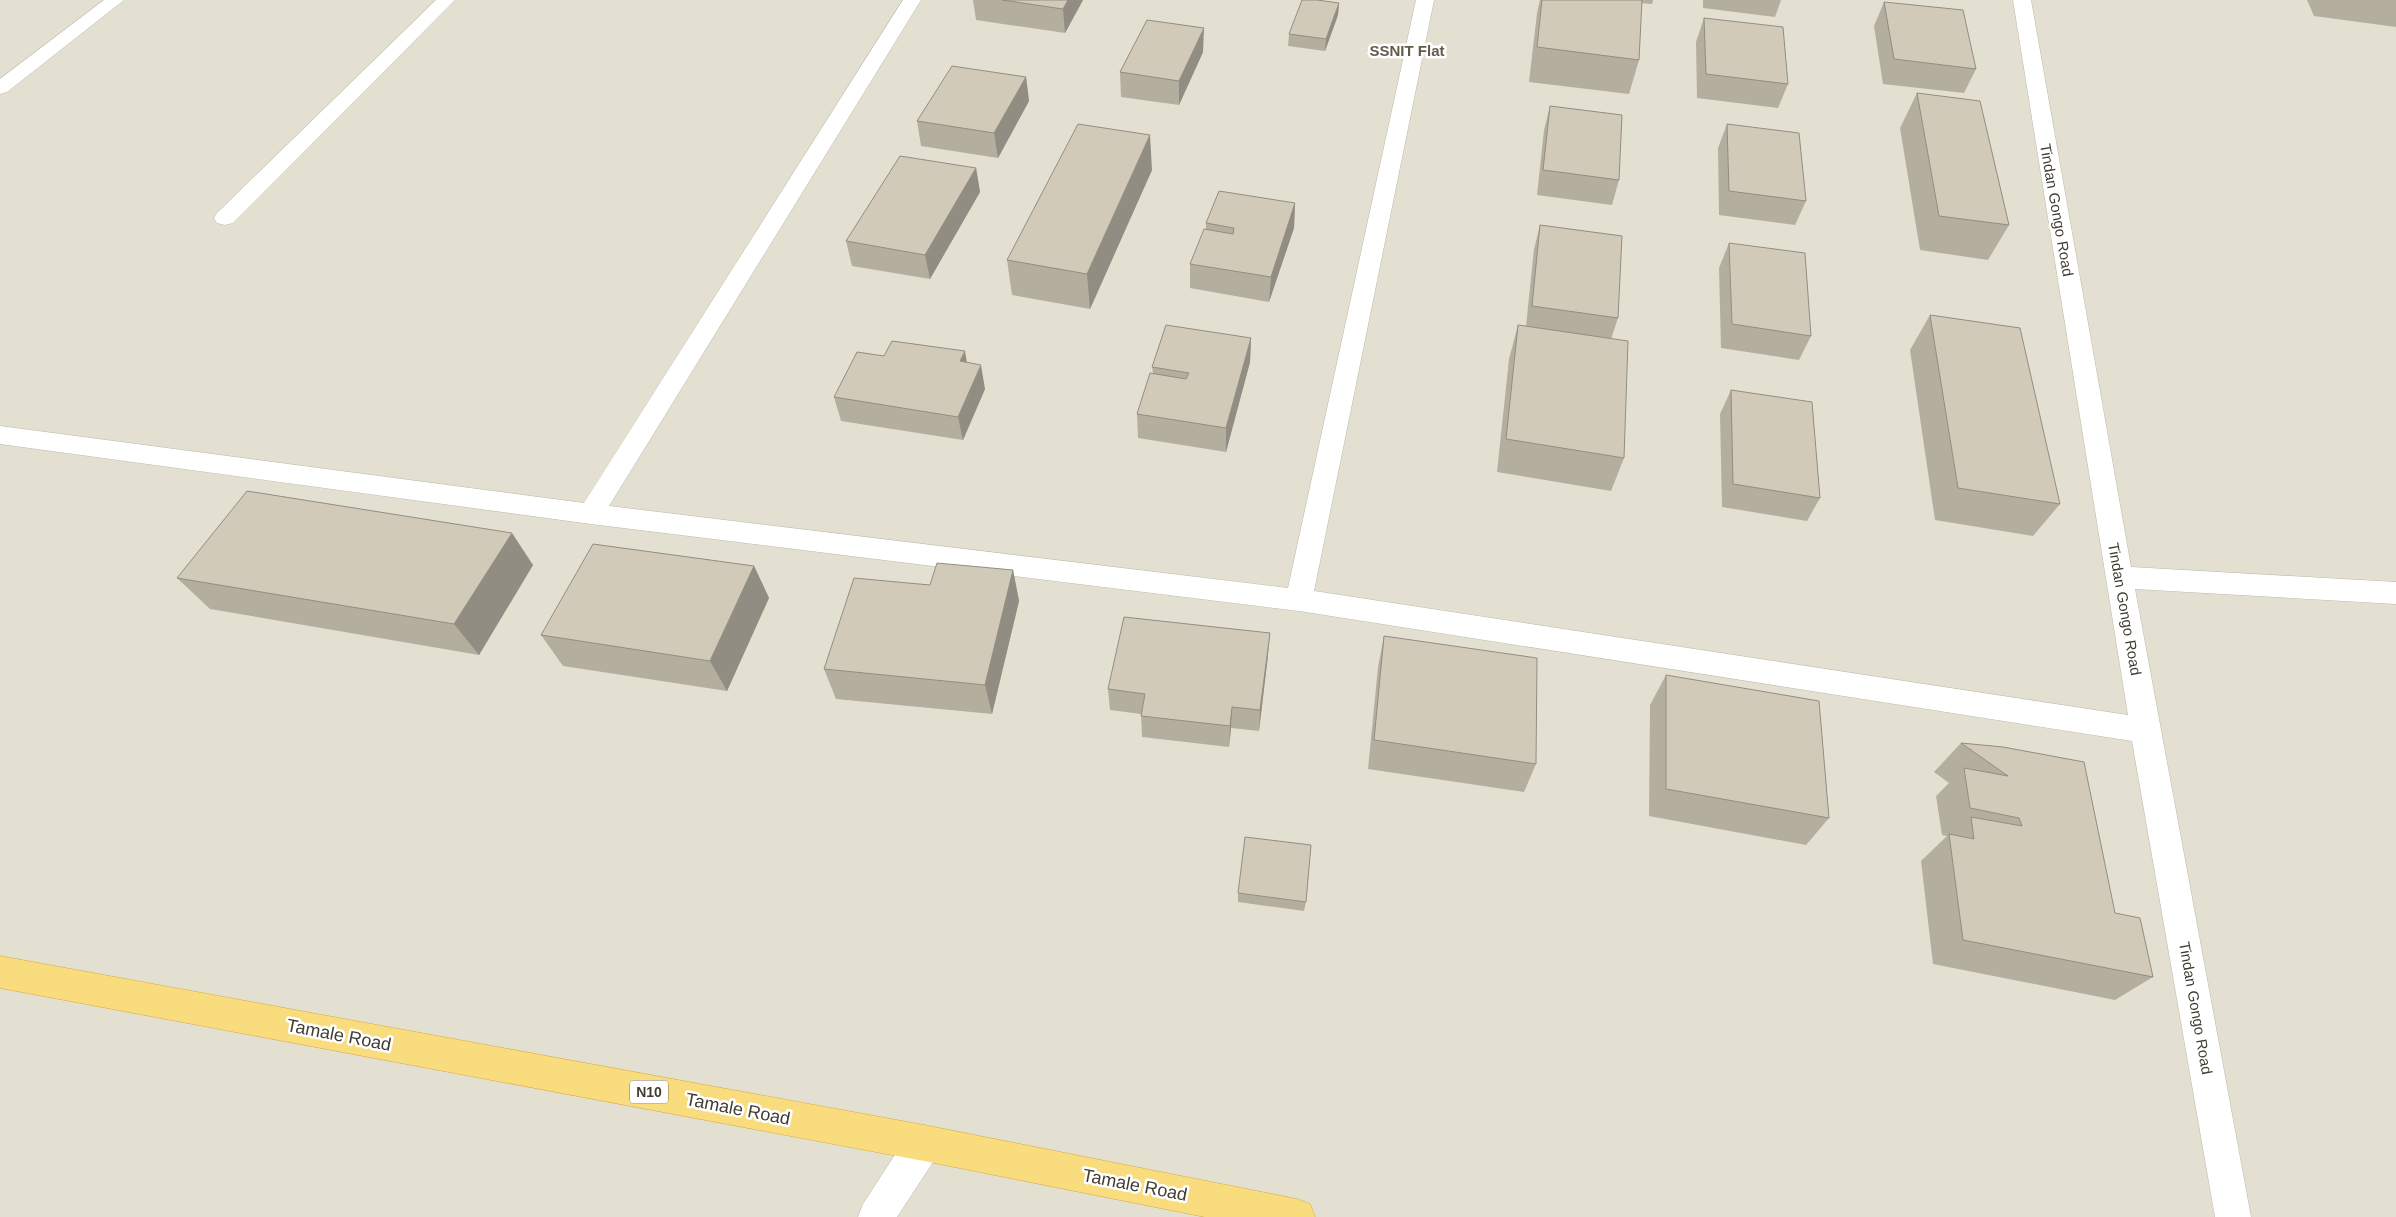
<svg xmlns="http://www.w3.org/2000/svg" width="2396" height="1217" font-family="Helvetica,sans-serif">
  <rect width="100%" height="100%" fill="#f0ede3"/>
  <!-- residential -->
  <rect fill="#e4e0d1" x="0" y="0" width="2396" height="1217"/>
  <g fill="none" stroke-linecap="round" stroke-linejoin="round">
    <!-- minor casing -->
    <g stroke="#beb9a9" stroke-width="1">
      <g id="minor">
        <path d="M104,0H124L7,92L0,94V79Z"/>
        <path d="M436,0H455L233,223L225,225L217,223L214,218L217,213Z"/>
        <path d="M903,0H921L609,506L1288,588L1416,0H1434L1314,591L2128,715L2013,0H2031L2131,567L2396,582V604L2135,589L2251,1217H2215L2132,741L1299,611L591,524L0,444V426L584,503Z"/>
        <path d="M924,1125L937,1130L942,1143L937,1156L897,1217H858L863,1204L911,1130Z"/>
      </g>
    </g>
    <!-- trunk casing -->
    <g stroke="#d5a938" stroke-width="1">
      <path id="trunk" d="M0,956L924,1125L1297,1199L1310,1204L1315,1217H1205L924,1161L0,988Z"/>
    </g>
    <!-- minor -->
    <use href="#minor" fill="#fff" fill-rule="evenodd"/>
    <!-- trunk -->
    <use href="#trunk" fill="#f8dc7d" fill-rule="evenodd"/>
  </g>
  <!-- wall -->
  <g fill="#b4ae9f">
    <path d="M973,0H1083L1065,33L976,20Z"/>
    <path d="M1540,0H1653L1652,4L1641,3L1639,60L1629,94L1529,82L1537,13Z"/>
    <path d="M1703,0H1781L1775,17L1703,8Z"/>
    <path d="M2307,0H2396V27L2314,16Z"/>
    <path d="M1884,2L1976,69L1964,93L1883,84L1874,26Z"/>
    <path d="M1339,3L1338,15L1325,51L1288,46L1289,34Z"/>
    <path d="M1704,18L1788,84L1778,108L1697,98L1696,42Z"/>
    <path d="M1203,52L1179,105L1121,97L1120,72Z"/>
    <path d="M1026,77L1029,101L998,158L921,146L917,121Z"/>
    <path d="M1917,93L2009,225L1988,260L1920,250L1900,128Z"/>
    <path d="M1550,106L1619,180L1612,205L1537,195L1544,130Z"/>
    <path d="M1727,124L1806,201L1795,225L1719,215L1718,148Z"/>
    <path d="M976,168L980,192L930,279L852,266L846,241Z"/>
    <path d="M1152,170L1090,309L1012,295L1007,260Z"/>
    <path d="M1295,203L1294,228L1269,302L1190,288V264L1206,230V223Z"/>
    <path d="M1540,225L1618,318L1611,339L1624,458L1611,491L1497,472L1509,359L1518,325L1526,326L1534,249Z"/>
    <path d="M1729,243L1811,336L1799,360L1721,348L1719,268Z"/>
    <path d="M1930,315L2060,504L2033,536L1935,520L1910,350Z"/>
    <path d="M1251,338L1250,362L1226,452L1138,438L1137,414L1153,373L1152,367Z"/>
    <path d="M884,356L967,362L985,389L963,440L841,421L834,397Z"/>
    <path d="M1731,390L1820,498L1807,521L1722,507L1720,414Z"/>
    <path d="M533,565L479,655L210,609L177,578Z"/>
    <path d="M754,566L769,598L727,691L563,666L541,635Z"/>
    <path d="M1013,570L1019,601L992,714L836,699L824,669L930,585Z"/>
    <path d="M1384,636L1536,764L1524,792L1368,769L1378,667Z"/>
    <path d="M1268,655L1259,731L1231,728L1229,747L1142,737L1141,714L1110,710L1108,689Z"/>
    <path d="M1666,675L1829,818L1806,845L1649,816L1650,705Z"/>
    <path d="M1961,743L2003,747L2115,913L2153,977L2115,1000L1933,964L1921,861L1947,836L1942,835L1936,796L1949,783L1934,772Z"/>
    <path d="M1238,893L1306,902L1304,911L1238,902Z"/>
  </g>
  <!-- shaded-wall -->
  <g fill="#928d82">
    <path d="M1068,0H1083L1065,33L1063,9Z"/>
    <path d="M1339,3L1338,15L1325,51L1326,39Z"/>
    <path d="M1204,28L1203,52L1179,105V81Z"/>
    <path d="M1026,77L1029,101L998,158L994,133Z"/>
    <path d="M1150,135L1152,170L1090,309L1087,274Z"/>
    <path d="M976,168L980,192L930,279L925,255Z"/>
    <path d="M1295,203L1294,228L1269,302L1271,277Z"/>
    <path d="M1251,338L1250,362L1226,452V428Z"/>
    <path d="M965,351L969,375L960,361Z"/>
    <path d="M981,365L985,389L963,440L958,417Z"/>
    <path d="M512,533L533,565L479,655L454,624Z"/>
    <path d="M754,566L769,598L727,691L710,661Z"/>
    <path d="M1013,570L1019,601L992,714L985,685Z"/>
    <path d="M1270,633L1268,655L1259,731L1260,710Z"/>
    <path d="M1232,707L1231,728L1229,747L1230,726Z"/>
  </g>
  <!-- building -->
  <g fill="#d1cab9" stroke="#928d82">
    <path d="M1002,0H1068L1063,9Z"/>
    <path d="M1302,0H1317L1339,3L1326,39L1289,34Z"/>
    <path d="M1542,0H1642L1639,60L1537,47Z"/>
    <path d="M1884,2L1963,10L1976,69L1894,59Z"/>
    <path d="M1704,18L1783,27L1788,84L1706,74Z"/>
    <path d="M1147,20L1204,28L1179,81L1120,72Z"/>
    <path d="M952,66L1026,77L994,133L917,121Z"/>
    <path d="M1917,93L1980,101L2009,225L1939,216Z"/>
    <path d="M1550,106L1622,115L1619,180L1543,170Z"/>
    <path d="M1078,124L1150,135L1087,274L1007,260Z"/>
    <path d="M1727,124L1799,133L1806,201L1729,191Z"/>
    <path d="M900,156L976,168L925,255L846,241Z"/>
    <path d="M1219,191L1295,203L1271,277L1190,264L1204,229L1233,234L1234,228L1206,223Z"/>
    <path d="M1540,225L1622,236L1618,318L1532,306Z"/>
    <path d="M1729,243L1805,253L1811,336L1732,324Z"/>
    <path d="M1930,315L2020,328L2060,504L1958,488Z"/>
    <path d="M1166,325L1251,338L1226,428L1137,414L1150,373L1186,379L1189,373L1152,367Z"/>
    <path d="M1518,325L1628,341L1624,458L1506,439Z"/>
    <path d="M892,341L965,351L960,361L981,365L958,417L834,397L857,352L884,356Z"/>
    <path d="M1731,390L1812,402L1820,498L1733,484Z"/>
    <path d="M247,491L512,533L454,624L177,578Z"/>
    <path d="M593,544L754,566L710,661L541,635Z"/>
    <path d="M937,563L1013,570L985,685L824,669L854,578L930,585Z"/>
    <path d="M1124,617L1270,633L1260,710L1232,707L1230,726L1141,716L1145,694L1108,689Z"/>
    <path d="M1384,636L1537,658L1536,764L1374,740Z"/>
    <path d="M1666,675L1819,701L1829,818L1666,789Z"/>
    <path d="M1961,743L2003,747L2084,762L2115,913L2140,918L2153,977L1963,940L1949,834L1974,839L1971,817L2022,826L2019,818L1970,808L1964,768L2008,776Z"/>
    <path d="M1245,837L1311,845L1306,902L1238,893Z"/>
  </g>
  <g text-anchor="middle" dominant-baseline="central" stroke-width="5" stroke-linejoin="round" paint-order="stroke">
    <!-- shield labels -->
    <rect fill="#fff" stroke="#7b7770" stroke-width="1" x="630" y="1080.5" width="38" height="23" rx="4"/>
    <g font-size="14" font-weight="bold" fill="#423d33">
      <text x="649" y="1092">N10</text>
    </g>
    <!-- far-quarter labels -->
    <g font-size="15" font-weight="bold" fill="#645c4b" stroke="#fff">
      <text x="1407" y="50">SSNIT Flat</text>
    </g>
    <!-- street labels -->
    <g font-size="15" fill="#423d33" stroke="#fff">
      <text transform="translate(2057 210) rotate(80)">Tindan Gongo Road</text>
      <text transform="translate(2125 609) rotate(80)">Tindan Gongo Road</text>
      <text transform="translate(2196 1008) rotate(80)">Tindan Gongo Road</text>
    </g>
    <!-- near-street labels -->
    <g font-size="18" fill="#423d33" stroke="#fff">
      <text transform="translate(339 1035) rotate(11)">Tamale Road</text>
      <text transform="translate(738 1109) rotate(11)">Tamale Road</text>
      <text transform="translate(1135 1185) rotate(11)">Tamale Road</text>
    </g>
  </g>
</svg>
